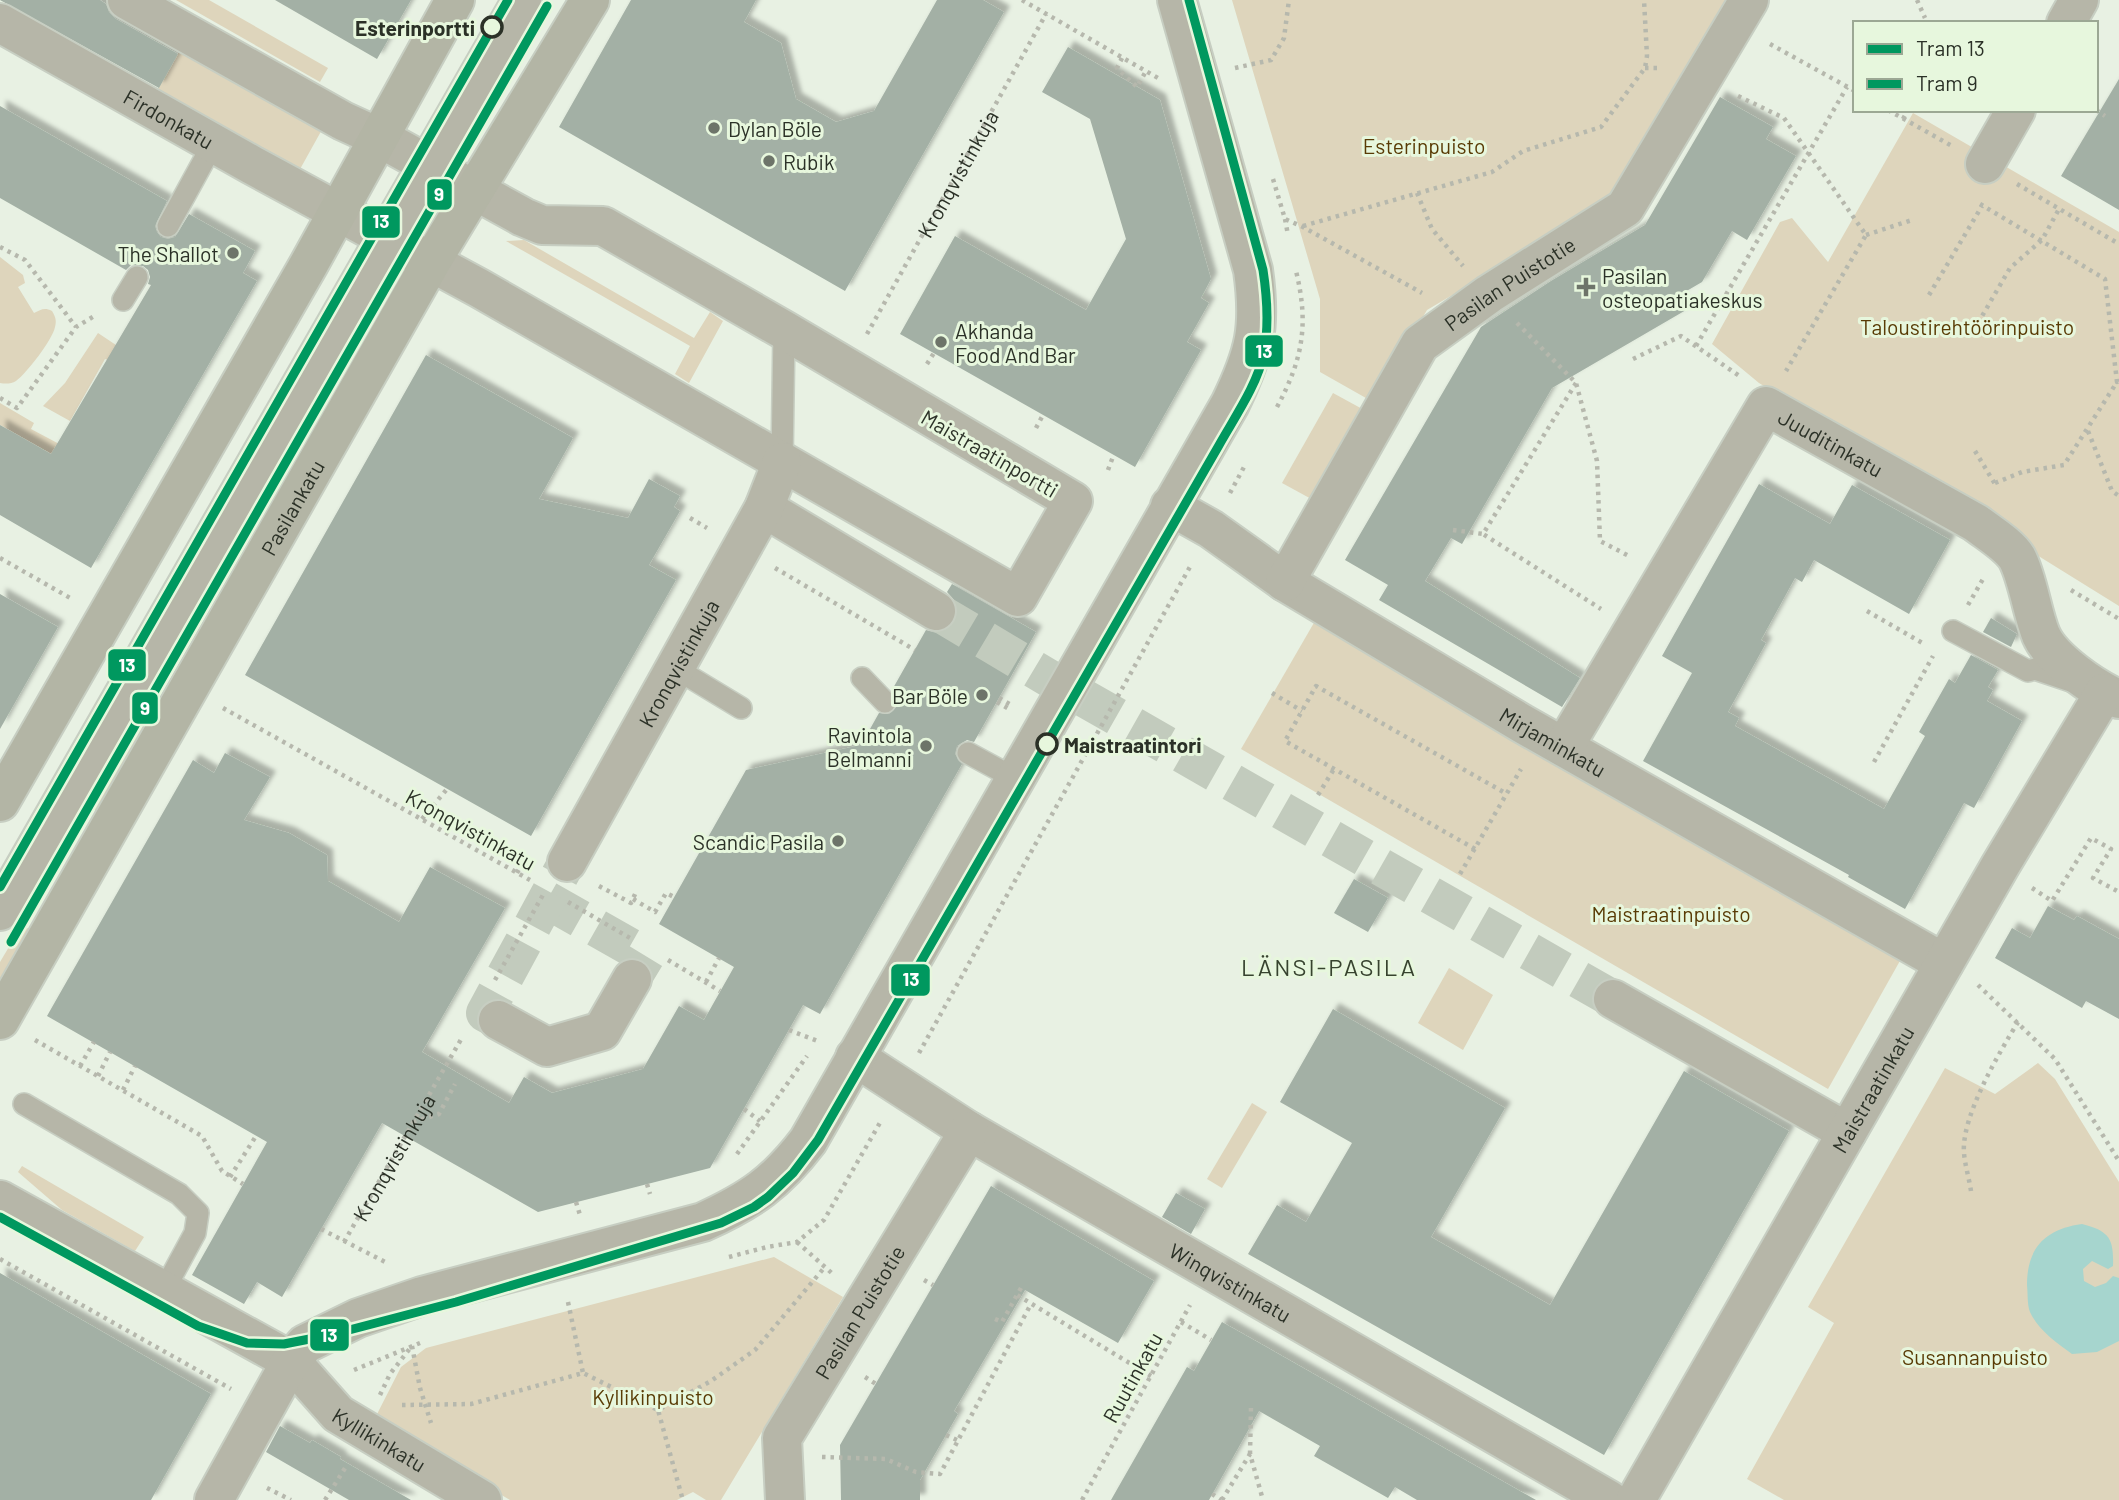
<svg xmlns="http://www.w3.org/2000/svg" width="2119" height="1500" font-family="Barlow,sans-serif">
  <defs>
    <filter id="shadow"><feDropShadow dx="6" dy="-6" stdDeviation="2" flood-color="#0004"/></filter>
  </defs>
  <rect width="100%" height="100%" fill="#e8f1e3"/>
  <!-- green -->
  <g fill="#ded5bc">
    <path d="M176,0H209L328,68L320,82Z"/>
    <path d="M1232,0H1729L1613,200L1427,310L1373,402L1320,372V299Z"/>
    <path d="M182,46L324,126L294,180L152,100Z"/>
    <path d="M1913,113L2119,232V606L1759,383L1712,344L1780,222L1792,218L1828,262Z"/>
    <path d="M524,240L694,338L710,312L723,321L689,383L675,374L690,346L506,241Z"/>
    <path d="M0,257L23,275L25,283L18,287L34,313C41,310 44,307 52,311C55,316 57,320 55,327C53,339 26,374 16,381C11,384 6,384 0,383Z"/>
    <path d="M98,333L116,345L108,360L105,359L70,421L43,406L65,383Z"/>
    <path d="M1333,393L1366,411L1315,501L1282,483Z"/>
    <path d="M0,403L34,423L31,429L63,446L57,457L0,425Z"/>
    <path d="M1315,621L1901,959L1828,1089L1241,749Z"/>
    <path d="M145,709L157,717L98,811L94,810L91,804Z"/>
    <path d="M22,925L34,932L0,990V962Z"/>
    <path d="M1449,968L1493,995L1463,1050L1418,1023Z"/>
    <path d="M2038,1063L2055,1079L2119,1182V1500H1784L1747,1479L1834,1323L1808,1307L1945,1068L1995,1094Z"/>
    <path d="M1252,1103L1267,1112L1222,1188L1207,1179Z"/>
    <path d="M22,1166L144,1237L135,1251L62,1210L18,1172Z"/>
    <path d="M774,1257L843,1297L721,1500H706L693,1492L677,1500H510L374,1420L401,1367L426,1348Z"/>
  </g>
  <!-- water -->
  <path fill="#a6d5ce" d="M2082,1224C2109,1231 2114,1238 2113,1266L2108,1269L2092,1261L2083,1269L2084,1281L2095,1287L2106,1283L2113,1276L2119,1278V1341L2097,1352L2072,1354C2057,1343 2038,1330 2030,1312C2027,1304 2028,1294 2027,1285C2027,1247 2046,1229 2082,1224Z"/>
  <!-- building -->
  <g fill="#a3b0a5" filter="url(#shadow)">
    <path d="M0,0H100L106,4L109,12L116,19L178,54L159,88Z"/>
    <path d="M275,0H411L377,59Z"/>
    <path d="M631,0H756L744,22L781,43L796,99L836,122L874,111L937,0H983L1004,12L845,291L559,127Z"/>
    <path d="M1068,47L1160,100L1211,279L1201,298L1209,303L1187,342L1201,350L1135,467L900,334L955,236L1086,310L1126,239L1090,119L1042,92Z"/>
    <path d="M2119,79V210L2061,176Z"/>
    <path d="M1720,97L1773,127L1766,139L1796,156L1747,240L1732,231L1702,282L1678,296L1686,310L1552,388L1462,544L1451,538L1425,581L1580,678L1562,707L1379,600L1388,585L1345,560L1481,327L1551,281L1645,225Z"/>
    <path d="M0,106L167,201L155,226L157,232L161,237L168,239L175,237L189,214L255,251L243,273L257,281L91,568L0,515V425L51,454L151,285L148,284L150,277L148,270L143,266L131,265L126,270L0,198Z"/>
    <path d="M426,355L573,438L539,499L628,518L649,479L680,496L674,507L680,511L649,565L676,580L531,836L245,675Z"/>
    <path d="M1759,484L1830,524L1852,485L1950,540L1909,614L1814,560L1802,582L1795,578L1761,640L1766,643L1728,712L1739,718L1735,726L1884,809L1925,736L1919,732L1949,679L1955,683L1971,655L1998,670L1988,687L1993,690L1987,701L2022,721L1974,808L1964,803L1905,909L1848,877L1849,875L1643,761L1692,673L1662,656Z"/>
    <path d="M952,584L1036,632L974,742L967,740L957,746L955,754L962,764L820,1014L803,1005L710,1168L538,1212L382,1123L282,1297L257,1282L244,1304L192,1275L267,1142L47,1016L193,760L214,773L225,753L270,777L244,820L289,833L327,855L328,881L399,922L430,867L505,908L422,1052L509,1103L524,1077L552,1093L643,1069L679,1006L704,1020L734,967L659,924L746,770L861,745L879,713L889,714L897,706L898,698L892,690L926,630L936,633L946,630L955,622L958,612L955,601L947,592Z"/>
    <path d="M0,594L58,627L0,729Z"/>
    <path d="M1991,618L2017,634L2011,647L1983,632Z"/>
    <path d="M1354,879L1388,898L1368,932L1334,913Z"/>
    <path d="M2048,906L2074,920L2077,916L2119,939V1019L2086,1001L2082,1008L1995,958L2012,928L2030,938Z"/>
    <path d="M1333,1009L1505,1108L1431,1237L1550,1305L1684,1071L1789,1131L1604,1455L1248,1254L1277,1205L1306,1222L1352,1143L1280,1102Z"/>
    <path d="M991,1186L1154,1281L1118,1343L1025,1290L954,1411L958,1414L920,1480V1500H841L840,1445Z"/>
    <path d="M1176,1193L1205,1209L1191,1234L1162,1217Z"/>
    <path d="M0,1273L211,1394L151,1500H0Z"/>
    <path d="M1222,1322L1254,1340L1536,1500H1417L1395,1487L1388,1498L1314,1456L1320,1446L1259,1411L1209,1500H1111L1187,1367L1194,1371Z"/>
    <path d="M280,1426L310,1443L312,1440L341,1457L340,1459L411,1500H349L266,1452Z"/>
  </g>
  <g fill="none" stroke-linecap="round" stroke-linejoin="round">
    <!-- street-tunnel -->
    <g stroke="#c2cbbd" stroke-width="38" stroke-dasharray="38 19" stroke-linecap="butt">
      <path d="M936,611L1047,677L1613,999"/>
      <path d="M547,900L646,956L632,979"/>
      <path d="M498,1020L485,1013L567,862"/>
    </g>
    <!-- lane casing -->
    <g stroke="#c7cec2" stroke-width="24">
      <g id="lane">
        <path d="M168,226L214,142"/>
        <path d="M123,300L137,277"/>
        <path d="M782,462L784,330"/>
        <path d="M1953,631L2028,671L2035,669L2071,681"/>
        <path d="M675,668L741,708"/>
        <path d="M862,678L885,702"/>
        <path d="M968,753L1014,778"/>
        <path d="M24,1104L179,1194L198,1213L195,1233L163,1292"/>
      </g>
    </g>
    <!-- street casing -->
    <g stroke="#c7cec2" stroke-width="42">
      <g id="street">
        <path id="s3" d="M0,23L252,165L479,288L1018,597L1073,501L784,330L603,226L542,225L523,217L380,138L343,121L127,0"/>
        <path d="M2066,23L2079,0"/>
        <path d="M1985,164L2016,110"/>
        <path id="s4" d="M1170,506L1211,529L1285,582L1521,723L1944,963"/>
        <path d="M764,508L936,611"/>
        <path id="s5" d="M1285,582L1420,344L1489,294L1625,208L1749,0"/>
        <path id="s6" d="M1564,747L1766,406L1976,523C1989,533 2009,545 2017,558C2028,579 2032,613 2041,635C2052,660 2095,689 2119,699"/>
        <path id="s7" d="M567,862L764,508L782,462"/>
        <path d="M0,911L522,0"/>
        <path d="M1613,999L1847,1132"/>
        <path d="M498,1020L547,1047L602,1031L632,979"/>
        <path id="s8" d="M855,1057L969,1131L1609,1500"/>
        <path id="s9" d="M0,1200L291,1361L338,1414L482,1500"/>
        <path d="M214,1500L291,1361L305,1344L358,1318L422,1296L703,1222C751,1200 776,1183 808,1141L1230,404C1255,353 1261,327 1253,270L1177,0"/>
        <path id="s10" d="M785,1500L782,1438L969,1131"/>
        <path id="s11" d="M1636,1500L2000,866L2104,693"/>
      </g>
    </g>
    <!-- secondary casing -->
    <g stroke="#c7cec2" stroke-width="42">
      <g id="secondary">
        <path d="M0,802L309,264L455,0"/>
        <path id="s12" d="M0,1020L431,262L590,0"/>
      </g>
    </g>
    <!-- path -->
    <g stroke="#b6b8ad" stroke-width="4.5" stroke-dasharray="3.5 5" stroke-linecap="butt">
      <path d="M1022,0L1158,78"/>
      <path d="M1917,0L1925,18"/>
      <path d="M1770,44L1855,91"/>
      <path d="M1122,58L1117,68L1137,87L1146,71"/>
      <path d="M1235,68L1271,60L1284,38L1289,0"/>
      <path d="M1645,68H1662"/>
      <path d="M1738,96L1784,118L1866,235L1786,371"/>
      <path d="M1888,110L1952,146"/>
      <path d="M2096,110L2105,116"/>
      <path d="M1903,119L1908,110"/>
      <path d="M1273,179L1285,219L1303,227L1422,293"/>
      <path d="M2017,184L2119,244"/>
      <path d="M1417,193L1432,229L1463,266"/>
      <path d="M1980,204L2105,279L2117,382L2119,380"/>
      <path d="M1285,219L1288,235"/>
      <path d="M1303,226L1492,172L1523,151L1601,127L1645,68L1647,56L1644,0"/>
      <path d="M1866,235L1912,220"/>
      <path d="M0,247L25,260L76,327"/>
      <path d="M1929,295L1982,206"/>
      <path d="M1517,323L1576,383L1597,461L1600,541L1629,556"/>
      <path d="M1978,323L2010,268L2042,240L2059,209"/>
      <path id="s1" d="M867,334L1046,14"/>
      <path d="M1696,346L1847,87"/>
      <path d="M1633,359L1681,336L1741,377"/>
      <path d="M927,364L934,353"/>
      <path d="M1576,383L1483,534L1601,609"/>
      <path d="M0,398L17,408L76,327L96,315"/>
      <path d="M1277,407C1303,359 1309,324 1296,271"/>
      <path d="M1036,428L1043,415"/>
      <path d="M2088,431L2112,491L2119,496"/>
      <path d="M1975,451L1995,484"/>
      <path d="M1108,470L1114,454"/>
      <path d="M1995,483L2022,472L2064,465L2117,382"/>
      <path d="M1230,493L1244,467"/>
      <path d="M690,518L707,528"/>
      <path d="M1453,530L1483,534"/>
      <path d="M0,558L72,599"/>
      <path d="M775,568L915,650"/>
      <path d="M2071,590L2119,619"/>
      <path d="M1968,605L1983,579"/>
      <path d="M1867,611L1924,644"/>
      <path d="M1272,693L1302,711"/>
      <path d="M999,698L1011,705"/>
      <path d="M997,702L1009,709"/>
      <path d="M223,708L530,880"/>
      <path d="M1874,762L1933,656"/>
      <path d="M1318,795L1334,769"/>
      <path d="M422,819L447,789"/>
      <path d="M1475,849L1285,741L1316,686L1507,794"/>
      <path d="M517,873L526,855"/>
      <path d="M1460,874L1521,769"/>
      <path d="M599,886L631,903L636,892"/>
      <path d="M2032,888L2052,901L2091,838L2111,849L2093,878L2119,892"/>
      <path d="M633,899L655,912L666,893L674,897"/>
      <path d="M568,902L630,938"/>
      <path d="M668,960L720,991"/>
      <path d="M495,980L544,893"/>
      <path d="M706,982L719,958"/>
      <path d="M1978,985L2055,1059L2119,1161"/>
      <path d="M789,1030L820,1042"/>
      <path d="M35,1040L202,1136L222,1171L243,1184"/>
      <path d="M919,1053L1191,565"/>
      <path d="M80,1066L94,1042"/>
      <path d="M98,1076L110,1052"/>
      <path d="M123,1090L135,1066"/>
      <path d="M744,1109L760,1121"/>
      <path d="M413,1122L439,1114L455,1084"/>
      <path d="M737,1154L807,1056"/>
      <path d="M230,1177L256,1136"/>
      <path d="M647,1184L650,1194"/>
      <path d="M1971,1191C1969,1178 1965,1165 1964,1153C1961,1117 1999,1053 2018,1022"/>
      <path d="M576,1202L580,1215"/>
      <path d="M321,1229L389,1264"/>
      <path id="s2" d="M344,1242L463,1036"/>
      <path d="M797,1242L835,1276"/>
      <path d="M729,1257L767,1247L797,1242L824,1220L881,1121"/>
      <path d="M0,1259L231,1389"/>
      <path d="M924,1280L933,1285"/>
      <path d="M1021,1288L1017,1295L1151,1376"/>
      <path d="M568,1302L583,1373"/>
      <path d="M995,1319L1002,1322L1017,1295"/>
      <path d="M1181,1322L1211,1340"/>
      <path d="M412,1346L420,1388L431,1423"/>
      <path d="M354,1370L420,1343"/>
      <path d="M865,1377L876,1384"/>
      <path d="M380,1395L390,1374L411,1347"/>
      <path d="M402,1405L471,1404L583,1373L658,1410"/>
      <path d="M946,1435L957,1440"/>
      <path d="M1250,1454L1251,1406"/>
      <path d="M822,1457L886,1459L916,1472L940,1474L1031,1304"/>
      <path d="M267,1488L291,1500"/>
      <path d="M1212,1494L1221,1500"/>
      <path d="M682,1497L658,1410L711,1381L755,1350L824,1268"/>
      <path d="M325,1500L347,1465"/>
      <path d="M1082,1500L1190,1305"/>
      <path d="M1222,1500L1250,1454L1263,1500"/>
    </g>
    <!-- lane -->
    <use href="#lane" stroke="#b6b6a8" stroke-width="21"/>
    <!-- street -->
    <use href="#street" stroke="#b6b6a8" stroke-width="38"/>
    <!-- secondary -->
    <use href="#secondary" stroke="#b3b5a5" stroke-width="38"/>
    <!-- tram-1 casing -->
    <g stroke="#e7f7dd" stroke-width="14">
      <g id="tram-1">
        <path d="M0,887L508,0"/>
        <path d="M0,1217L198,1326L247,1343L284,1344L330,1335L456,1302L721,1223L754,1207L768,1197L793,1173L818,1140L1218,447C1234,418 1257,386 1264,353C1269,326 1267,296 1263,270L1189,0"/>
      </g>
    </g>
    <!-- tram-2 casing -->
    <g stroke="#e7f7dd" stroke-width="14">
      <path id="tram-2" d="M11,942L547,6"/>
    </g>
    <!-- tram-1 -->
    <use href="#tram-1" stroke="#00985f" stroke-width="9"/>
    <!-- tram-2 -->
    <use href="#tram-2" stroke="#00985f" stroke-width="9"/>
  </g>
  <!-- markers -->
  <g fill="#e7f7dd" stroke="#2b3127" stroke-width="3.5">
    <circle cx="492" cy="27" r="10"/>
    <circle cx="1047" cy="744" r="10"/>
  </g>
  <g fill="#6d7469" stroke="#e7f7dd" stroke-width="2.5">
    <circle cx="714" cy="128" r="7"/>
    <circle cx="769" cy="161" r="7"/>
    <circle cx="233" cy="253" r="7"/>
    <path d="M1582.5 276.5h7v7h7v7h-7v7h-7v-7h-7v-7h7z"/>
    <circle cx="941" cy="342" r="7"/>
    <circle cx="982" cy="695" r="7"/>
    <circle cx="926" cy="746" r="7"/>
    <circle cx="838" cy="841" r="7"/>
  </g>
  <g text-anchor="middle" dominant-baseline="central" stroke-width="6" stroke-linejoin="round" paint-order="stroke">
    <!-- stop labels -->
    <g font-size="21" font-weight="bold" fill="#2b3127" stroke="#e7f7dd" text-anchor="end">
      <text x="475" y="27">Esterinportti</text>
      <text x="1064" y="744" text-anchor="start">Maistraatintori</text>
    </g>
    <!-- street labels -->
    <g font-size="21" fill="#2b3127" stroke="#e7f7dd">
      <text stroke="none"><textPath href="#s3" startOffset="194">Firdonkatu</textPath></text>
      <text stroke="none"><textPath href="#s1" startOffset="184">Kronqvistinkuja</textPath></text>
      <text stroke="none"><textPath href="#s5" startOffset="382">Pasilan Puistotie</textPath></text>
      <text stroke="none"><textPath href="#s6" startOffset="471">Juuditinkatu</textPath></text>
      <text transform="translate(990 453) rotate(30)">Maistraatinportti</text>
      <text stroke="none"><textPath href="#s12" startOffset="590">Pasilankatu</textPath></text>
      <text stroke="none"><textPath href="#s7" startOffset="228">Kronqvistinkuja</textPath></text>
      <text stroke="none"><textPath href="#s4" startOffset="450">Mirjaminkatu</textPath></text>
      <text transform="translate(471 829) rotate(29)">Kronqvistinkatu</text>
      <text stroke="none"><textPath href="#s11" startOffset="474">Maistraatinkatu</textPath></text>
      <text stroke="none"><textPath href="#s2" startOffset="98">Kronqvistinkuja</textPath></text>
      <text stroke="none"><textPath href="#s8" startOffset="438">Winqvistinkatu</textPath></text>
      <text stroke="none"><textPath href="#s10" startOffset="210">Pasilan Puistotie</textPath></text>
      <text transform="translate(1132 1377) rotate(-61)">Ruutinkatu</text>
      <text stroke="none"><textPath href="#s9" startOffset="452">Kyllikinkatu</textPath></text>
    </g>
    <!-- poi labels -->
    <g font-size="21" fill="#2b3127" stroke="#e7f7dd" text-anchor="start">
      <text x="728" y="128">Dylan Böle</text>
      <text x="783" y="161">Rubik</text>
      <text x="219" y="253" text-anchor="end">The Shallot</text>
      <text x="1602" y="275">Pasilan<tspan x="1602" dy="24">osteopatiakeskus</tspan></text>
      <text x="955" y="330">Akhanda<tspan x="955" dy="24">Food And Bar</tspan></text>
      <text x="968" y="695" text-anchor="end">Bar Böle</text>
      <text x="912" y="734" text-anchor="end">Ravintola<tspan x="912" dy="24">Belmanni</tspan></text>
      <text x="824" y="841" text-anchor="end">Scandic Pasila</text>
    </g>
    <!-- park labels -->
    <g font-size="21" fill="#593b05" stroke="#e7f7dd">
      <text x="1424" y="145">Esterinpuisto</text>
      <text x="1967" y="326">Taloustirehtöörinpuisto</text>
      <text x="1671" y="913">Maistraatinpuisto</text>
      <text x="1975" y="1356">Susannanpuisto</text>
      <text x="653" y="1396">Kyllikinpuisto</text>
    </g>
    <!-- quarter labels -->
    <g font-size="24" letter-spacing="2" fill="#37432f" stroke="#e7f7dd">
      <text x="1329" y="966">LÄNSI-PASILA</text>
    </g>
  </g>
  <g stroke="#e7f7dd" stroke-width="2.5">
    <rect x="426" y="178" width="27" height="33" rx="7" fill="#00985f"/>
    <rect x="361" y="205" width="40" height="34" rx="7" fill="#00985f"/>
    <rect x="1244" y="334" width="40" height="34" rx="7" fill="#00985f"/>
    <rect x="107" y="648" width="40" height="34" rx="7" fill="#00985f"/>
    <rect x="131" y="691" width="28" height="34" rx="7" fill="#00985f"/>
    <rect x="890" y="963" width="41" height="34" rx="7" fill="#00985f"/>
    <rect x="309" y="1318" width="41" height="34" rx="7" fill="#00985f"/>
  </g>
  <g font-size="19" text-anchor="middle" font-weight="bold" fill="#fff">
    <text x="439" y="201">9</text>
    <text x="381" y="228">13</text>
    <text x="1264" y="358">13</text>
    <text x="127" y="672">13</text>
    <text x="145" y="715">9</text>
    <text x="911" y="986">13</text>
    <text x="329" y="1342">13</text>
  </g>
  <!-- legend -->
  <rect x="1853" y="21" width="245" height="91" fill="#e7f7dd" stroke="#9ca894" stroke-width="2"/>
  <rect x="1867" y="44" width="35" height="10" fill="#00985f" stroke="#9ca894" stroke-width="2"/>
  <text x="1916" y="56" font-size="21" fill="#2b3127">Tram 13</text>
  <rect x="1867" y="79" width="35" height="10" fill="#00985f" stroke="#9ca894" stroke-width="2"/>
  <text x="1916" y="91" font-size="21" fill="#2b3127">Tram 9</text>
</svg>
